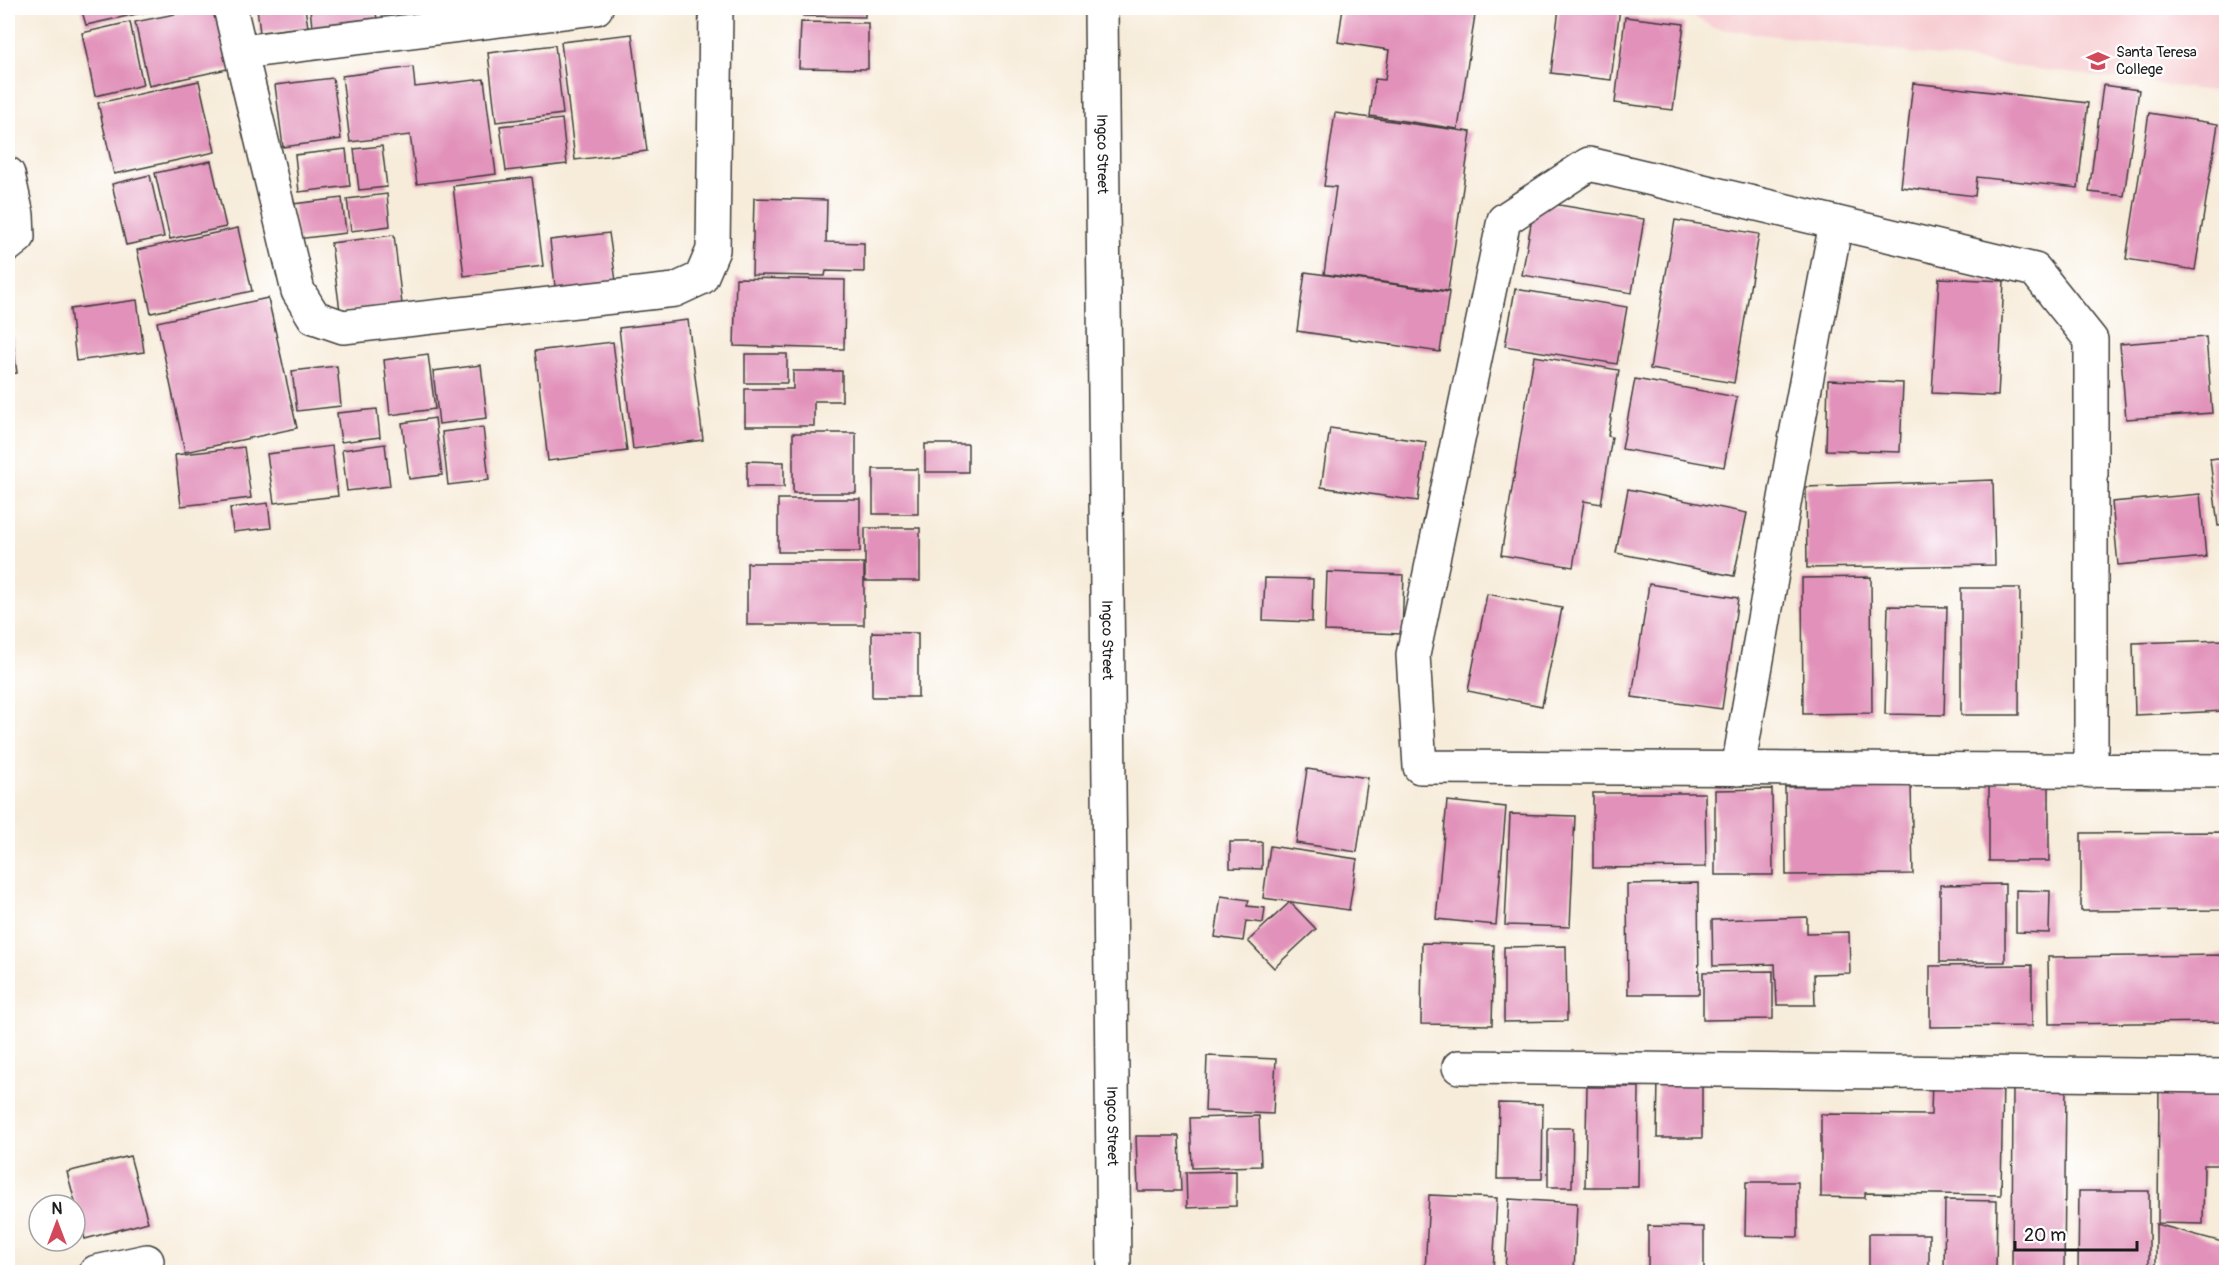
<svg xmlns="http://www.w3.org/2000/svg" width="2234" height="1280" font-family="Pangolin,sans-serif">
  <rect width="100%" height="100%" fill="#fff"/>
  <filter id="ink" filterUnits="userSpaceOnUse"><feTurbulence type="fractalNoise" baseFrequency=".0167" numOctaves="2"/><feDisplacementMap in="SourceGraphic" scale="12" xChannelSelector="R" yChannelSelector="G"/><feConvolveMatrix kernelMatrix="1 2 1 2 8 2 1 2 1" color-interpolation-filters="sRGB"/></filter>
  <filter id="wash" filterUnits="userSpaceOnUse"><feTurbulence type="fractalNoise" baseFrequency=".008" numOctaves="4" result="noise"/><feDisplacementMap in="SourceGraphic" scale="24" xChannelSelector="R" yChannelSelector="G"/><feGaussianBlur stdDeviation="1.35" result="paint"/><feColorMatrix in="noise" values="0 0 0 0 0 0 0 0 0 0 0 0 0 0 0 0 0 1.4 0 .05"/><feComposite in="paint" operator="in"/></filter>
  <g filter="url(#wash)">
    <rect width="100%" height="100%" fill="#f7ecda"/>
    <!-- built -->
    <path fill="#f7cfd3" d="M1679,8H2226V93L1713,28Z"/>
    <g id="blocks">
      <!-- building -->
      <g fill="#e292ba">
        <path d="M81,8H164L86,25Z"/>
        <path d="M205,8H219L232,68L149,86L135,22Z"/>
        <path d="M257,8H305L308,27L260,33Z"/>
        <path d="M310,8H375L377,19L312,27Z"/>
        <path d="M803,8H865V17L803,16Z"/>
        <path d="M1343,8H1476L1458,129L1370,116L1375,79L1385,80L1389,50L1338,42Z"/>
        <path d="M1559,8H1620L1611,80L1551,73Z"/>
        <path d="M1625,17L1684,24L1673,110L1615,103Z"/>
        <path d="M130,22L143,85L95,96L82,33Z"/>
        <path d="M801,22L868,23V69L799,68Z"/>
        <path d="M632,34L647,151L575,160L561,42Z"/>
        <path d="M555,45L563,114L496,122L488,53Z"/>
        <path d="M413,67L415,87L484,79L496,174L417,184L410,135L350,142L342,76Z"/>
        <path d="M333,78L341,139L283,147L275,85Z"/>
        <path d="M199,81L215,152L114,174L98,103Z"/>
        <path d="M1913,83L2088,103L2078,188L1977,177L1975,196L1901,187Z"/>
        <path d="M2103,85L2139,90L2124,196L2089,192Z"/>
        <path d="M1335,113L1471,132L1448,291L1324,274L1336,187L1324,186Z"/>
        <path d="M2149,113L2218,124L2195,270L2126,259Z"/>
        <path d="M562,119L567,164L506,171L500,126Z"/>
        <path d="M382,146L387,187L359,190L354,149Z"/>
        <path d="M346,149L350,186L299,192L295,155Z"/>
        <path d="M211,161L226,227L170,239L155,173Z"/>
        <path d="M150,175L164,237L126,245L112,184Z"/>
        <path d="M532,177L543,266L464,276L453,186Z"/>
        <path d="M387,194L390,226L351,231L347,199Z"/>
        <path d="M342,198L346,233L297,239L293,204Z"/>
        <path d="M754,198L827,200L826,242L864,243V272L826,271L825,276L752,275Z"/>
        <path d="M1535,201L1644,219L1632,293L1522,275Z"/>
        <path d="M1675,220L1759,234L1734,383L1650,369Z"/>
        <path d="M238,228L252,291L151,313L137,250Z"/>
        <path d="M609,233L617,288L556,295L550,240Z"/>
        <path d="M394,235L402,304L340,311L331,243Z"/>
        <path d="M1305,272L1449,292L1440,352L1297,331Z"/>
        <path d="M736,278L845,280L844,349L734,346Z"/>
        <path d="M1939,278L2004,281L1998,396L1932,393Z"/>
        <path d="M1515,289L1627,307L1617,364L1505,346Z"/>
        <path d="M268,298L297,428L185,452L157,322Z"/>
        <path d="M137,300L144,352L76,361L70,309Z"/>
        <path d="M9,312L17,373L8,374V313Z"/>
        <path d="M688,320L703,440L633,449L619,328Z"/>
        <path d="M2206,337L2212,413L2126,419L2120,344Z"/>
        <path d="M613,342L627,451L548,461L535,351Z"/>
        <path d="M428,354L435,409L390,415L384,360Z"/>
        <rect x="745" y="354" width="42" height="29"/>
        <path d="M1534,356L1619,370L1608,436L1612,437L1601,504L1584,501L1573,567L1501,555Z"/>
        <path d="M481,365L487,418L439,424L433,371Z"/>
        <path d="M337,366L341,406L297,411L292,371Z"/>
        <path d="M793,371H842V401H814V426H745V389H793Z"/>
        <path d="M1635,379L1737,397L1724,467L1622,449Z"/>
        <path d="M1828,380L1903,383L1900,452L1826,450Z"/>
        <path d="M377,409L380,437L341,442L337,413Z"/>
        <path d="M435,418L442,475L409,479L402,423Z"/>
        <path d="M483,427L489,480L448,485L442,432Z"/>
        <path d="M1330,428L1426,442L1418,501L1321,487Z"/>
        <rect x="793" y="433" width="63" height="60"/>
        <path d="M385,444L390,486L347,491L342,450Z"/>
        <rect x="925" y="444" width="43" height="28"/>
        <path d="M332,446L338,496L274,503L267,454Z"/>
        <path d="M244,447L251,498L181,506L175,455Z"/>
        <path d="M2226,457V525L2218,526L2210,459Z"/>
        <path d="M747,461L784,462V487H747Z"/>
        <rect x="873" y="469" width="45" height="45"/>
        <path d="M1993,480L1995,565L1807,568L1806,487Z"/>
        <path d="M1628,489L1747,513L1734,576L1616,553Z"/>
        <path d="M2200,494L2206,557L2118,565L2112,502Z"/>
        <rect x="778" y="499" width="82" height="53"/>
        <path d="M268,503L271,528L233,532L230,508Z"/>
        <rect x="865" y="528" width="55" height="53"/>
        <rect x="747" y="563" width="117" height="62"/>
        <path d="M1327,572L1404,575L1402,634L1325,631Z"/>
        <path d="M1871,577L1872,713L1803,714L1802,578Z"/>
        <path d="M1265,578L1313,579L1312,622L1263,620Z"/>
        <path d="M1649,584L1738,598L1722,709L1632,697Z"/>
        <path d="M1961,588H2020L2019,715H1961Z"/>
        <path d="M1487,594L1562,608L1542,706L1468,691Z"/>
        <path d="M1888,606L1947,607L1944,715L1885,714Z"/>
        <path d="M872,632L918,633V697H872Z"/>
        <path d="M2226,640V711L2135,715L2133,643Z"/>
        <path d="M1307,769L1368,778L1357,852L1296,843Z"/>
        <rect x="1989" y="782" width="60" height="79"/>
        <path d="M1911,786L1913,874L1786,875L1785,787Z"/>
        <path d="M1772,789L1773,875H1715V790Z"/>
        <path d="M1593,793H1705L1706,867L1593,868Z"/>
        <path d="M1447,801L1506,807L1496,925L1436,919Z"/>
        <path d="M1510,814L1575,816L1570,927L1505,925Z"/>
        <path d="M2226,832V910L2081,911V833Z"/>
        <path d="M1230,842H1262V869L1230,868Z"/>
        <path d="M1270,846L1357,859L1349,910L1263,898Z"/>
        <path d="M1698,883L1699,994H1628L1627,884Z"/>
        <path d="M2005,884V962H1940V885Z"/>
        <path d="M2016,890L2050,891L2049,933L2016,932Z"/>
        <path d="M1221,896L1249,900L1247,906L1265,908L1263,923L1246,921L1243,941L1215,937Z"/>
        <path d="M1290,902L1316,929L1274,968L1248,941Z"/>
        <path d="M1807,917V933L1849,932L1850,973L1814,974L1815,1005H1777L1775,964L1713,966L1712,920Z"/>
        <path d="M1422,943L1494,945L1492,1025L1421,1024Z"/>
        <path d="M1566,946L1567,1021L1504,1022V947Z"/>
        <path d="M2226,955V1022L2049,1024L2048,957Z"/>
        <path d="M2032,965V1026L1930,1027V966Z"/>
        <path d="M1773,971V1019L1703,1020V972Z"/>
        <path d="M1207,1056L1276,1059L1273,1114L1205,1111Z"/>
        <path d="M1658,1077H1702V1138H1657Z"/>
        <path d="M1932,1077L2003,1078L2001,1195L1865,1193V1198L1821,1197V1114L1931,1115Z"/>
        <path d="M2159,1081H2226V1165H2204L2203,1224L2158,1223Z"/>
        <path d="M2013,1085L2066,1086L2064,1272H2012Z"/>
        <path d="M1587,1087H1639L1638,1187H1585Z"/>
        <path d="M1499,1103L1543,1104L1542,1179H1497Z"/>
        <path d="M1259,1116L1261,1166L1192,1168L1190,1118Z"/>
        <path d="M1548,1128H1573L1572,1187H1548Z"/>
        <path d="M1136,1136H1179L1181,1191H1138Z"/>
        <path d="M130,1156L148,1222L85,1239L67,1172Z"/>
        <path d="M1236,1171V1206L1187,1208L1186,1172Z"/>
        <path d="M1746,1182H1798V1237L1745,1236Z"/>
        <path d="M2079,1191H2149V1272H2078Z"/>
        <path d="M1429,1195L1497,1198L1493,1272H1425Z"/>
        <path d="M1509,1199L1577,1203L1574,1272H1505Z"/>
        <path d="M1945,1200L1997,1201L1996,1272H1944Z"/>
        <path d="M2156,1224L2226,1243V1272H2156Z"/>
        <path d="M1648,1226L1704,1227V1272H1648Z"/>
        <rect x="1869" y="1234" width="60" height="38"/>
      </g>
    </g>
  </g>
  <g filter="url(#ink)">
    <use href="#blocks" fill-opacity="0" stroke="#3d3b38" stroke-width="1.5"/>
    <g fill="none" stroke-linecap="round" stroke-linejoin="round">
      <!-- minor casing -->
      <g stroke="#3d3b38" stroke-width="36">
        <g id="minor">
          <path d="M230,8L298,291L314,317L343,327L675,290L701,278L713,250L716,8"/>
          <path id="s1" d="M1101,8L1114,1272"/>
          <path d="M241,52L596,8"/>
          <path d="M8,174L17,215L18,237L8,245"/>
          <path d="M1738,769L1796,435L1836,223"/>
          <path d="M2091,771V340L2035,270L1589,164L1504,220L1413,655L1420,767L2226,771"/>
          <path d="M1459,1067L2226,1076"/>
          <path d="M96,1272L147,1261"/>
        </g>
      </g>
      <!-- minor -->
      <use href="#minor" stroke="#fff" stroke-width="33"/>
    </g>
  </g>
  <!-- icons -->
  <defs>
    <g id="university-bare" transform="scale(1.8)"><path d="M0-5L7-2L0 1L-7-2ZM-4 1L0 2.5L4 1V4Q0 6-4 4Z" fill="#d1495b" stroke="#fff" stroke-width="2.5" paint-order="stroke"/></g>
  </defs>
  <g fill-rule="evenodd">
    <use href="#university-bare" x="2098" y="61"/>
  </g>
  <g text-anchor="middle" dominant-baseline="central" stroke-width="4.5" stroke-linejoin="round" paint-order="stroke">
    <!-- poi labels -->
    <g font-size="15" fill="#1c1c1c" stroke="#fff" text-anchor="start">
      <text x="2116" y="52">Santa Teresa<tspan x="2116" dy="17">College</tspan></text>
    </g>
    <!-- street labels -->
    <g font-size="15" fill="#1c1c1c" stroke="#fff">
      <text stroke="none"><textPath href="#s1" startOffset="146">Ingco Street</textPath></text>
      <text stroke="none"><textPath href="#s1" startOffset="632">Ingco Street</textPath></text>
      <text stroke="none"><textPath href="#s1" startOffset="1118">Ingco Street</textPath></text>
    </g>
  </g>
  <!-- margin -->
  <rect width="2234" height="1280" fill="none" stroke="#fff" stroke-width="30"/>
  <!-- north arrow -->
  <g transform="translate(57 1223)"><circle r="28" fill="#ffffff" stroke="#a4a4a4" stroke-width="1.5"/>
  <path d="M0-4.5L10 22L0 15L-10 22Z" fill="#d1495b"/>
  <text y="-9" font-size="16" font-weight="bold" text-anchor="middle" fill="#1c1c1c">N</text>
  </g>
  <!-- scale -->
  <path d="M2015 1241v9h122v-9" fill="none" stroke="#1c1c1c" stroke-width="3"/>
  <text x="2024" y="1241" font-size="18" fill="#1c1c1c" stroke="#ffffff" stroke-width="4.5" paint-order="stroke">20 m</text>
</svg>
